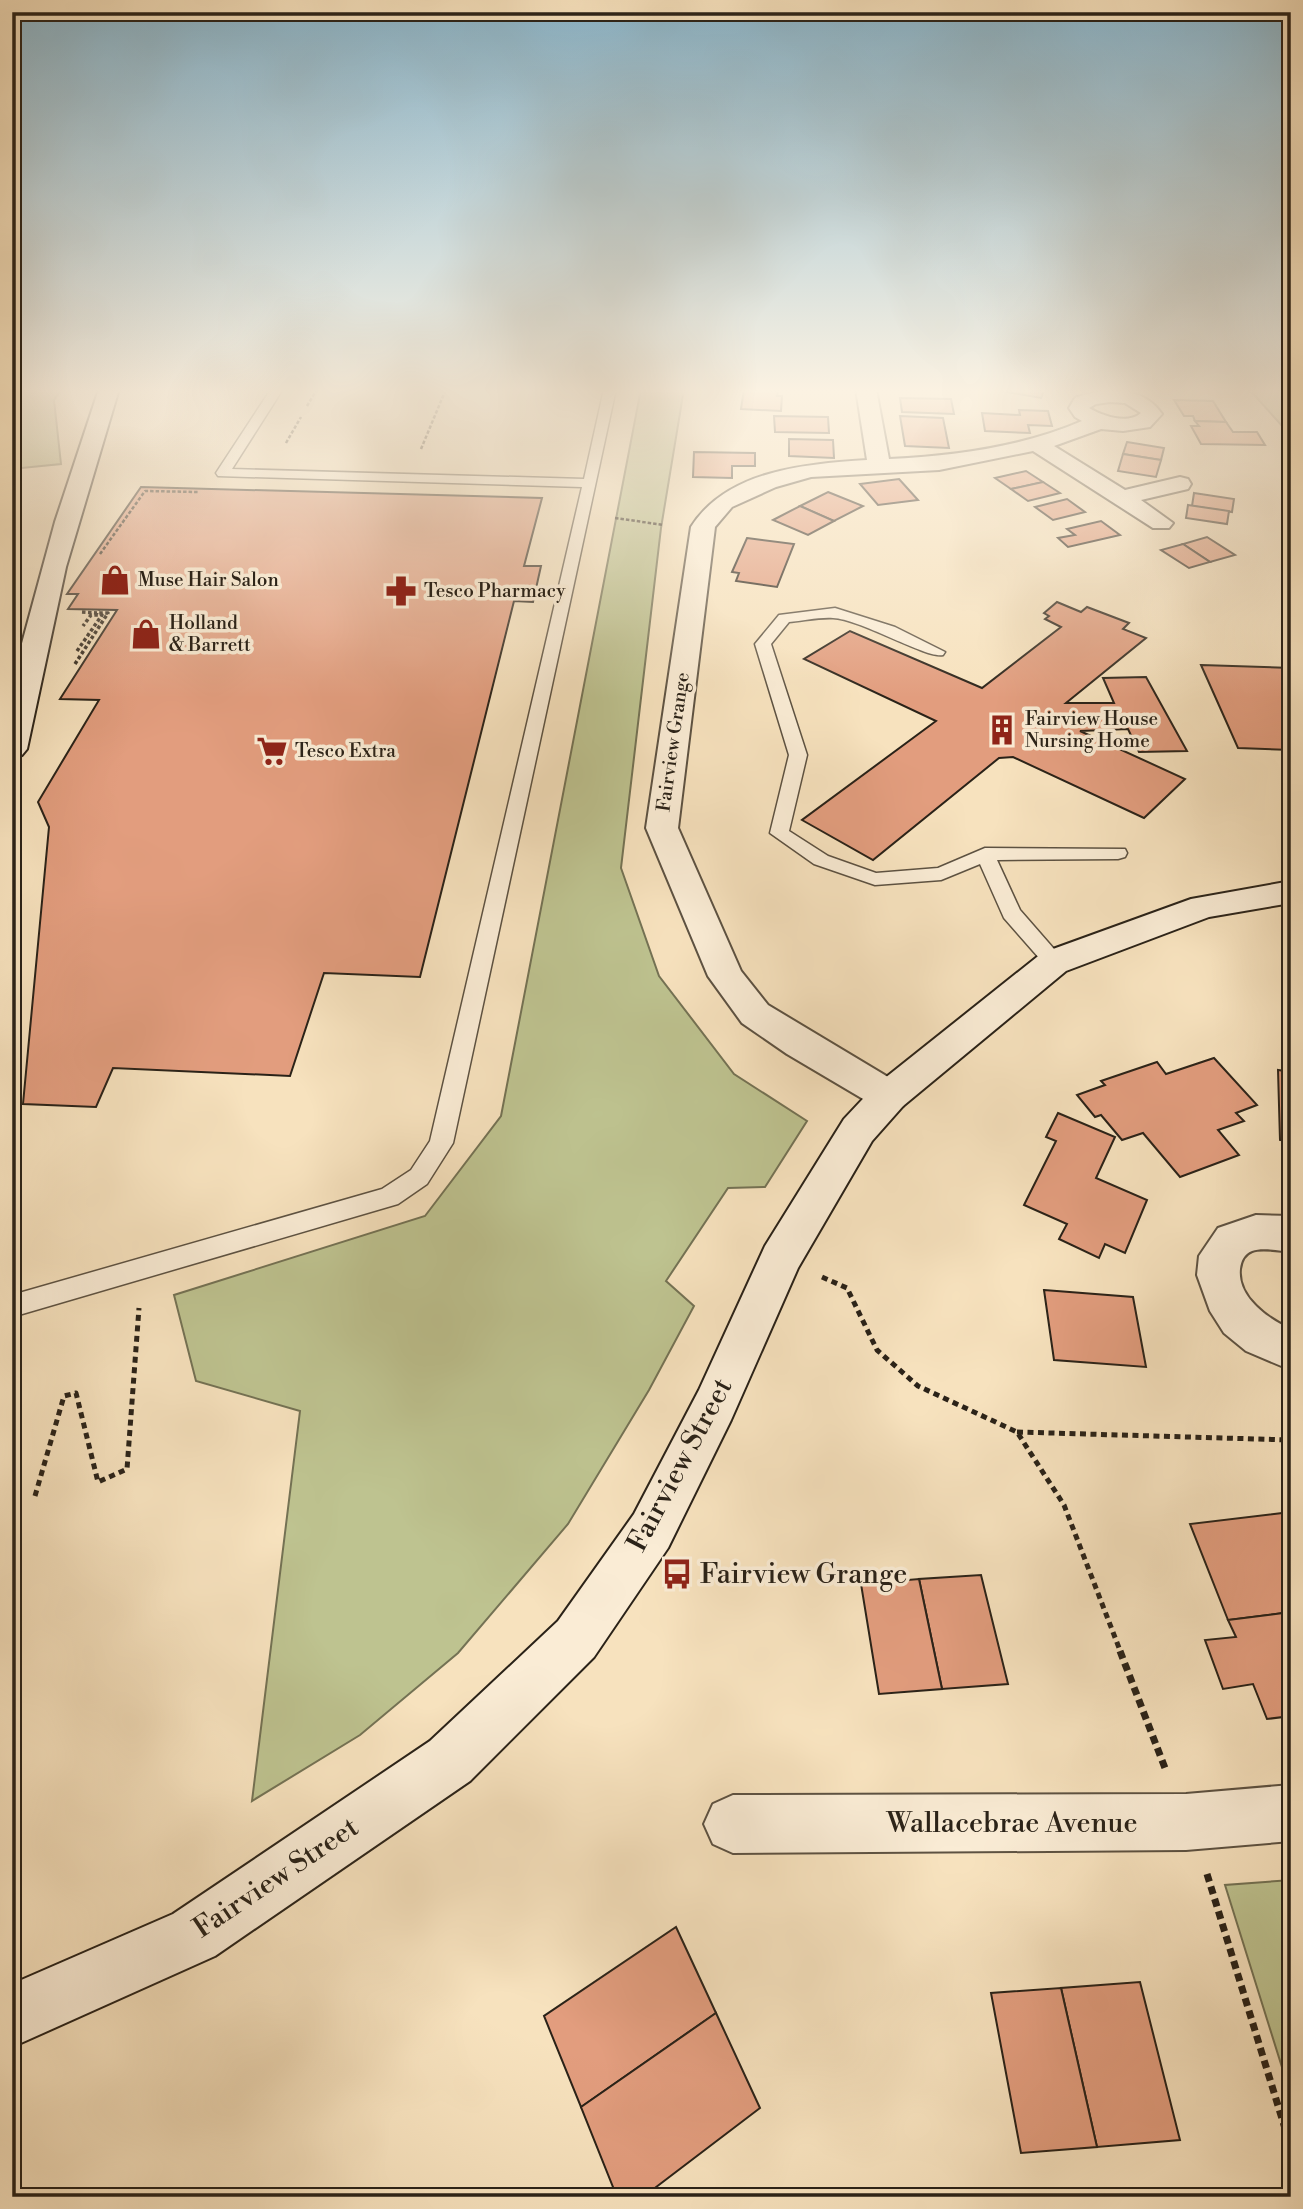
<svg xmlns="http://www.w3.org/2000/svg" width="1303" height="2209" font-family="'Libre Bodoni',serif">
  <rect width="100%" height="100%" fill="#f7e2be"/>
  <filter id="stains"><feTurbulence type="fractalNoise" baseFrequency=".00286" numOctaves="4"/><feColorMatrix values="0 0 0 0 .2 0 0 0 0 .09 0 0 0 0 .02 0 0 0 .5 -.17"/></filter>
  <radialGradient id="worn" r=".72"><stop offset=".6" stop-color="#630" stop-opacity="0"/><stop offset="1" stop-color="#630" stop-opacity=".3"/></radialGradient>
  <!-- green -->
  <g fill="#bec390" stroke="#747254" stroke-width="2">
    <path d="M12,389H62L54,400L61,464L12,469Z"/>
    <path d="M641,389H684L661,528L621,868L659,976L734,1074L807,1121L765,1187L728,1188L666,1281L694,1306L649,1390L568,1524L458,1653L360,1735L252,1801L300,1411L196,1381L174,1295L425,1216L501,1116Z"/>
    <path d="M1249,389H1291V436Z"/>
    <path d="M1291,1880V2096L1225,1885Z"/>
  </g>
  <!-- building -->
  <g fill="#e29d7e" stroke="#2a2218" stroke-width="2">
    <path d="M744,389L778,391L777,396H782L781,411L741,409Z"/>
    <path d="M991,389H1045L1041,398Z"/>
    <path d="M900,398L951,399L954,414L902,412Z"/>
    <path d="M1174,400L1213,401L1226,422L1195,421L1193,416H1184Z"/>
    <path d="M1019,410L1048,411L1052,426L1028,425L1030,433L985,431L982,413L1020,415Z"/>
    <path d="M774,416L828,417L829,433L775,432Z"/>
    <path d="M900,416L943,418L949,448L905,446Z"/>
    <path d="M1195,421L1226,422L1233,432H1257L1265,445L1201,444L1191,426H1199Z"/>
    <path d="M789,439L833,440L834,458L789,456Z"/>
    <path d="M1127,442L1164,448L1161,460L1123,454Z"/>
    <path d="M694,452L755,453V466H732V478L693,477Z"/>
    <path d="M1123,454L1161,460L1156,477L1118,471Z"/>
    <path d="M1026,471L1043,482L1011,489L995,478Z"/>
    <path d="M899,479L918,500L878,505L860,484Z"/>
    <path d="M1043,482L1060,493L1028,501L1011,489Z"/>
    <path d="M141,487L542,498L524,566H541L533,602L514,601L420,977L324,973L290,1076L113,1068L96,1107L23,1104L49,827L38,802L99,700L60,699L117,610L68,609L78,594H67Z"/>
    <path d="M828,492L863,506L834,521L800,506Z"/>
    <path d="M1194,493L1234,499L1232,512L1192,506Z"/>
    <path d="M1067,499L1085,512L1053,520L1035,507Z"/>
    <path d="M1188,505L1229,511L1227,524L1186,518Z"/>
    <path d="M800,506L834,521L808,535L773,520Z"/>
    <path d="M1101,521L1120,535L1068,547L1058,538L1075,535L1067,529Z"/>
    <path d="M1207,537L1235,555L1210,562L1183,544Z"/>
    <path d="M747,538L794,544L777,587L736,581L739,573L732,572Z"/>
    <path d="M1183,544L1210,562L1189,568L1161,550Z"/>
    <path d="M1057,602L1081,612L1087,607L1129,623L1123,629L1146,638L1066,703H1114L1103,678L1146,677L1187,751L1139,752L1128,729L1080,731L1185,779L1144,818L1013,757L999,758L873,860L802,820L936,721L804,659L850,631L982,688L1061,627L1045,619L1049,616L1044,613Z"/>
    <path d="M1201,665L1291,668V750L1238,748Z"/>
    <path d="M1284,1051L1291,1052V1142L1280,1140L1278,1070L1285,1071Z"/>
    <path d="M1214,1058L1257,1105L1236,1113L1244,1121L1218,1130L1239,1155L1180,1177L1143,1133L1122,1140L1101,1115L1095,1117L1077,1095L1105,1085L1101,1081L1157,1062L1166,1074Z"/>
    <path d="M1058,1113L1115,1137L1096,1178L1147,1200L1125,1253L1105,1244L1099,1258L1059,1239L1067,1224L1024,1205L1056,1141L1046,1137Z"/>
    <path d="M1044,1290L1133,1297L1146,1367L1054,1360Z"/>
    <path d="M1291,1512V1612L1228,1620L1190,1524Z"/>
    <path d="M981,1575L1008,1684L942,1689L919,1579Z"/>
    <path d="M919,1579L942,1689L879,1694L861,1584Z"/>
    <path d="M1291,1612V1716L1267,1719L1253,1684L1223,1689L1205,1640L1236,1637L1228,1620Z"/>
    <path d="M676,1927L716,2013L581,2107L544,2016Z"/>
    <path d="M1140,1982L1180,2140L1097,2147L1061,1988Z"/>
    <path d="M1061,1988L1097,2147L1021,2153L991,1993Z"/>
    <path d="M716,2013L760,2108L643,2197H617L581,2107Z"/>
  </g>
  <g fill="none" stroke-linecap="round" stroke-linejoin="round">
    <!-- lane casing -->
    <g stroke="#5d5242" stroke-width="3">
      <g id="lane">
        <path d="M271,389H283L232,469L584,479L604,389H616L453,1143L427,1184L398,1204L12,1317V1295L382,1189L411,1170L430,1141L582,487L218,476L216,473Z"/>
        <path d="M835,608L895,627L945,652L943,655C927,659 860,619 833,618C819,617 803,621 789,622L771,644L807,755L789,831L828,856L876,873L938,868L985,848L1125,849L1127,853L1125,857L1118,859L997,860L1020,910L1061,957L1064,962L1061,967L1054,969L1047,967L1004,918L980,864L941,880L875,885L814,864L770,833L789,755L755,644L779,615Z"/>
      </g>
    </g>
    <!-- street casing -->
    <g stroke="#5d5242" stroke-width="4">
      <g id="street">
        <path d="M856,389H876L889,459C954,456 1022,447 1082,421L1075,417L1069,408L1075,398C1105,387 1142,385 1162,414L1150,427L1123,431L1101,429L1054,446L1125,490L1180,477L1188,479L1191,484L1188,489L1141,500L1173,523L1169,528H1153L1033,451L939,470L811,477L776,487L732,507L715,527L678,828L741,971L768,1005L903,1086L908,1096L903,1106L889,1111L875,1106L787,1054L742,1023L708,976L646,828L691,527C727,470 806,464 867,460ZM1110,402L1125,403L1141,413C1127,425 1103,416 1089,408L1096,404Z"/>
        <path d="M1256,1215L1291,1216V1252C1279,1251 1263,1247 1252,1251C1244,1254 1241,1261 1240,1269C1237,1297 1268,1319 1291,1329V1370L1246,1351L1224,1333L1210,1311L1197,1275L1199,1256L1218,1228Z"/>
        <path d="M1291,1785V1841L1186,1850L733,1853L713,1844L704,1824L713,1804L733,1795L1186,1794Z"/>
      </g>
    </g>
    <!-- secondary casing -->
    <g stroke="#2a2218" stroke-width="4">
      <g id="secondary">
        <path d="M99,389H119L66,567L27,749L22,755L12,758V681L18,658L55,522Z"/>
        <path d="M1291,881V903L1209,917L1066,971L903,1106L872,1141L798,1268L731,1420L668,1548L594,1657L470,1781L215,1956L12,2047V1984L173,1914L430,1741L558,1621L634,1514L699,1390L765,1246L844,1119L875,1086L1042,953L1191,899Z"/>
      </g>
    </g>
    <!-- path-far3 -->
    <g stroke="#2a2218" stroke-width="2.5" stroke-dasharray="3.5 2" stroke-linecap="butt">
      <path d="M307,406L317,389"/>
      <path d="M286,443L301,417"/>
      <path d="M421,449L446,389"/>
      <path d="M615,518L664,525"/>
      <path d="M100,554L145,491L198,492"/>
    </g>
    <!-- path-far2 -->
    <g stroke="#2a2218" stroke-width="3.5" stroke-dasharray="3.5 2.5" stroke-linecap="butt">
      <path d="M82,612L97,613L99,610"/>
      <path d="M77,651L102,615H91L83,626"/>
      <path d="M75,664L108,613H98"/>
    </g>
    <!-- path-far1 -->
    <g stroke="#2a2218" stroke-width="5" stroke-dasharray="6 4.5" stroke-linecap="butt">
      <path d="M822,1277L847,1288L877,1350L918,1386L1017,1432L1064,1505L1121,1653"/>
      <path d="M1017,1432L1291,1440"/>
      <path d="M35,1496L64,1396L76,1393L98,1482L127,1469L139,1308"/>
    </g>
    <!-- path -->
    <g stroke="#2a2218" stroke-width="7" stroke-dasharray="8 5" stroke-linecap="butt">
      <path d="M1120,1651L1165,1768"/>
      <path d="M1207,1874L1291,2148"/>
    </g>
    <!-- lane -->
    <use href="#lane" fill="#faecd5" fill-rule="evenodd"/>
    <!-- street -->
    <use href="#street" fill="#faecd5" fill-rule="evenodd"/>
    <!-- secondary -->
    <use href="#secondary" fill="#faecd5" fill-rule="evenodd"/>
  </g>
  <!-- sky -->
  <linearGradient id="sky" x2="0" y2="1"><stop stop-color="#8ab8d0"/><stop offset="0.56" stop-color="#fbf2e2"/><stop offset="1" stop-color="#fbf2e2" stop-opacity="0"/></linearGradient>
  <rect width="1303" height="698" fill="url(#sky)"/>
  <!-- icons -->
  <defs>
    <g id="shop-bare" transform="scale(2.415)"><path d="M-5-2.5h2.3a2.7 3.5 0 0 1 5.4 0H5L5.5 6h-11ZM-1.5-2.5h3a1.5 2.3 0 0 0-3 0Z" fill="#8f2418" stroke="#faecd5" stroke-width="2.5" paint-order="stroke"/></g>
    <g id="pharmacy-bare" transform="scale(2.415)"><path d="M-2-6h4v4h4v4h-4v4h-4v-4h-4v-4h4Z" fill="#8f2418" stroke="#faecd5" stroke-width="2.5" paint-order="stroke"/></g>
    <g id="building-bare" transform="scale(2.415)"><path d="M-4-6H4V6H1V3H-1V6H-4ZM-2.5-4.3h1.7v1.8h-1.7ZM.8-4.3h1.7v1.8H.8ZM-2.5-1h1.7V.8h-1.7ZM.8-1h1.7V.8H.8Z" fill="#8f2418" stroke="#faecd5" stroke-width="2.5" paint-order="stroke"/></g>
    <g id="supermarket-bare" transform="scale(2.415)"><path d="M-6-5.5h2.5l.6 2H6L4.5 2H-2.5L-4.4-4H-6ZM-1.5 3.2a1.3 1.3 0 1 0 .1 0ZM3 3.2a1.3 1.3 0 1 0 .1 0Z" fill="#8f2418" stroke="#faecd5" stroke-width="2.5" paint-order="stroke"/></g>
    <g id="bus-bare" transform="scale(2.415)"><path d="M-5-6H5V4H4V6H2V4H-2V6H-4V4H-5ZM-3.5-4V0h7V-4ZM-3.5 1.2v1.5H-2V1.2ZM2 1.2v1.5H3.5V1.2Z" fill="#8f2418" stroke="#faecd5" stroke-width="2.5" paint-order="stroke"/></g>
  </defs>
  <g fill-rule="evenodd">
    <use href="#shop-bare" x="115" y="580"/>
    <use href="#pharmacy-bare" x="401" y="591"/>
    <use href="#shop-bare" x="146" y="634"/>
    <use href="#building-bare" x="1002" y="730"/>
    <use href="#supermarket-bare" x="272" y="751"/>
    <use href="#bus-bare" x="677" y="1574"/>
  </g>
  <g text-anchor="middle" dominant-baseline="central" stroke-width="7" stroke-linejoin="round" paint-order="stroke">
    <!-- far-poi labels -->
    <g font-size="19" fill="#2a2218" stroke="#faecd5" text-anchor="start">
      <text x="138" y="580">Muse Hair Salon</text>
      <text x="424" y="591">Tesco Pharmacy</text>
      <text x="169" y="623">Holland<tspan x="169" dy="22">&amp; Barrett</tspan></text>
      <text x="1025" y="719">Fairview House<tspan x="1025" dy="22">Nursing Home</tspan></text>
      <text x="295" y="751">Tesco Extra</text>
    </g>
    <!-- far-street labels -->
    <g font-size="19" fill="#2a2218" stroke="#faecd5">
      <text transform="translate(673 742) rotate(-82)">Fairview Grange</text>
    </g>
    <!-- near-street labels -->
    <g font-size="28" fill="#2a2218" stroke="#faecd5">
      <text transform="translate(680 1465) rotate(-62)">Fairview Street</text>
      <text x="1012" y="1823">Wallacebrae Avenue</text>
      <text transform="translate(276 1878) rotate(-34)">Fairview Street</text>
    </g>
    <!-- near-poi labels -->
    <g font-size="28" fill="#2a2218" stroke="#faecd5" text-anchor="start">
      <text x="700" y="1574">Fairview Grange</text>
    </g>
  </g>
  <!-- margin -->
  <rect width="1303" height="2209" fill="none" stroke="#f7e2be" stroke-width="42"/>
  <rect x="14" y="14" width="1275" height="2181" fill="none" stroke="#2a2218" stroke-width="3.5"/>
  <rect x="21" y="21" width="1261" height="2167" fill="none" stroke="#2a2218" stroke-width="2"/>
  <rect width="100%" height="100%" filter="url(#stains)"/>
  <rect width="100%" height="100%" fill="url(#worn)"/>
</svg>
